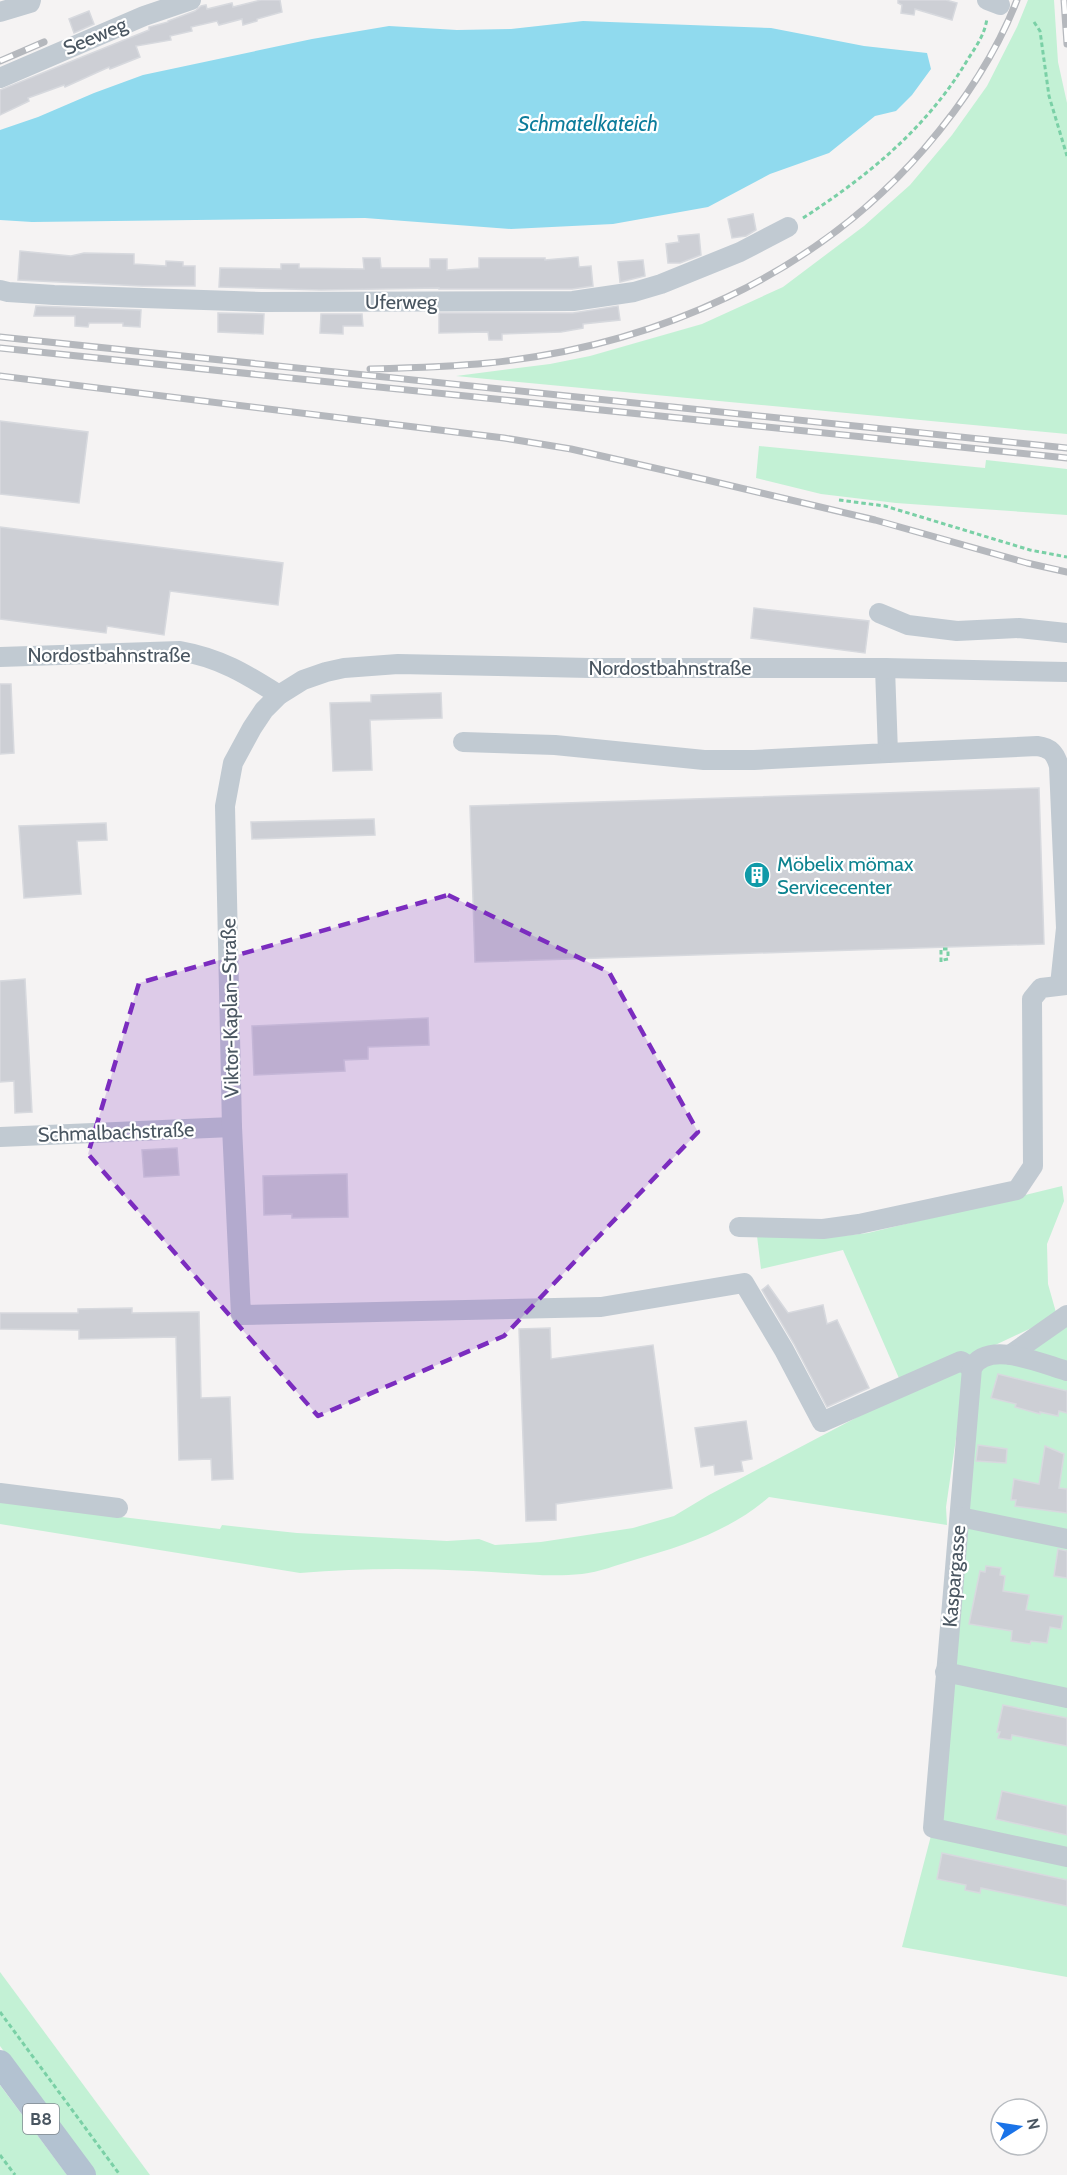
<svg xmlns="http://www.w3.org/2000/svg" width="1067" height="2175" font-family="Cabin,sans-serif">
  <rect width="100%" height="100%" fill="#f5f3f3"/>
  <!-- green -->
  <g fill="#c3f1d5">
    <path d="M1028,0H1054L1058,62L1067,103V434L456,376L550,364L590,356L702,324L783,287L864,226L910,185L952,135L987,86L1017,27Z"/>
    <path d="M759,446L985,468L986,460L1067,469V515L896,503L821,494L756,478Z"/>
    <path d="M1062,1186L1064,1201L1047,1244L1048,1284L1057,1316L974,1355L967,1363L946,1507L947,1525L769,1497C730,1531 683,1546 634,1560C617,1565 599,1572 582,1574C545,1578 509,1572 473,1571C415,1568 357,1568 300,1573L0,1524V1502L220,1529L222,1525L297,1533L447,1541L479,1539L495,1545L541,1542L633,1528L674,1516L709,1495L905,1392L843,1250L761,1269L757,1236H842L868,1233Z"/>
    <path d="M1067,1315V1977L902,1947L933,1828L972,1368Z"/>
    <path d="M0,1972L150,2175H95L0,2046Z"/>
    <path d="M0,2085L67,2175H0Z"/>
  </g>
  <!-- water -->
  <path fill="#90daee" d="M583,21L771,28L864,46L927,53L931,69L912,95L896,111L875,116L829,153L770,174L708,207L613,224L511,229L365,218L32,222L0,220V130L38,117L94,93L143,75L312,39L389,26L457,30L511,29Z"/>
  <!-- building -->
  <g fill="#cdcfd5" stroke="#d7d9de" stroke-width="1.5">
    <path d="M261,0H280L282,12L257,19V21L243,25L242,19L219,25L217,21L191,27L192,31L170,36L171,40L136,46L140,57L110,69L109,67L65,87L64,85L28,98L29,101L0,115V90L149,30V27L168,22V21L195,11L201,6L206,5L207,9L232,3L233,7Z"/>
    <path d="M898,0H946L957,3L952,20L915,9L914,15L901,13L902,5L898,3Z"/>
    <path d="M89,11L94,24L74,33L69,19Z"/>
    <path d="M753,214L756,230L746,236L732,238L728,219Z"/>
    <path d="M699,234L701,255L680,263H668L666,244L679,242L678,236Z"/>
    <path d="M20,251L71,256L84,253L134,254V264L166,266V261L183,262V266H195V286H142L18,280Z"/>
    <path d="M578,257L579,267L591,266L593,286L572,289H439V288L321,290L219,287L220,268L281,269V264H299V268L364,269L363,258H380L381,268H430V259H447V270L479,268V258H545V260Z"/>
    <path d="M643,260L645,276L620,282L618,262Z"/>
    <path d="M36,306L141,310L140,327L123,326V323H89L88,327L75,326V316H34Z"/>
    <path d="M618,306L620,320L583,324V328L561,332L502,334V340H489L488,332L439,333V313H573Z"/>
    <path d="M218,313L264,314L263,334L218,332Z"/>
    <path d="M321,314H362L363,326H343V334L320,333Z"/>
    <path d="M0,421L88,432L79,503L0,494Z"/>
    <path d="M0,527L283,563L278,605L170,591L164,635L107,626L106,633L0,619Z"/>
    <path d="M754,608L869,621L865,653L751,638Z"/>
    <path d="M0,684H11L14,753L0,754Z"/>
    <path d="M441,693L442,718L370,720L372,770L333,771L330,703L371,702V695Z"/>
    <path d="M1039,788L1044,944L475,962L470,806Z"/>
    <path d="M374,819L375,835L252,839L251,822Z"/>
    <path d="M106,823L107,840L77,841L81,894L24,898L19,826Z"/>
    <path d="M25,979L32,1112L15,1113L14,1081L0,1082V981Z"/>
    <path d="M428,1018L429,1045L368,1047V1059L344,1060L345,1071L254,1075L252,1026Z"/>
    <path d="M177,1148L179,1175L144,1177L142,1150Z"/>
    <path d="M347,1174L348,1217L292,1218V1214L264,1215L263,1176Z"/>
    <path d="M768,1285L788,1313L823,1305L827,1324L837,1320L869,1388L827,1407L794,1344L762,1290Z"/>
    <path d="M132,1308V1313L199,1312L201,1398L230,1397L233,1479L212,1480L211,1459L179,1460L176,1337L79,1339V1330L0,1329V1313H78V1309Z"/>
    <path d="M550,1328L551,1359L653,1345L672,1488L556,1504V1520L526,1521L519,1329Z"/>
    <path d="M998,1374L1067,1391V1413L1059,1411L1058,1416L1040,1412V1414L1015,1407L1016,1404L991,1398Z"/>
    <path d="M746,1421L752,1459L741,1461L743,1471L715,1475L714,1465L701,1467L695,1428Z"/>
    <path d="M978,1445L1007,1449L1006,1463L976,1461Z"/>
    <path d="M1045,1446L1064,1454L1059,1488L1067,1489V1513L1015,1506L1016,1500H1011L1014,1479L1039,1484Z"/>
    <path d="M1058,1549L1067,1551V1578L1054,1576Z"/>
    <path d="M986,1566L1001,1568L1000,1575L1005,1576L1003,1591L1029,1595L1026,1610L1063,1616L1061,1629L1050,1627L1047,1643L1031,1641L1030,1644L1011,1641L1012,1631L969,1624L980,1571L985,1572Z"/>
    <path d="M1003,1705L1067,1718V1746L1012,1735L1011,1740L998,1738L1000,1732H997Z"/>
    <path d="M1002,1791L1067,1806V1835L996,1819Z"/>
    <path d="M942,1853L1067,1880V1906L981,1888L980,1893L965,1890L966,1885L937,1879Z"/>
  </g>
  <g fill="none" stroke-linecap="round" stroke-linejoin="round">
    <!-- path -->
    <g stroke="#7ad0a6" stroke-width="3" stroke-dasharray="4.5 3" stroke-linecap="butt">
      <path d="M1034,22L1040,31L1049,96L1067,156"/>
      <path d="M803,218C868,176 928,127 968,59C977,45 985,34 987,18"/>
      <path d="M839,500L885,506L1030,550L1067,557"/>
      <path d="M941,962V949H948V959L943,960"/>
      <path d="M0,2012L120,2175"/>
      <path d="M0,2155L15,2175"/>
    </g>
    <!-- minor -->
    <g stroke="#c1cad2" stroke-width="20">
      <path d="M987,0L1000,5"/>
      <path d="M0,12L30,3L31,0"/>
      <path d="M0,78L144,16L191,0"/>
      <path d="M0,290L8,292L54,295L261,302L573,301L634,292L661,284L740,252L788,227"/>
      <path d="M879,613L908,625L957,631L1019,628L1067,633"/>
      <path d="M0,657L180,651C220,658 246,674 279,695"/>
      <path d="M463,742L555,745L704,760H754L888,753L885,668"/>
      <path d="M888,753L1037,746C1051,748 1055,753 1059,766L1066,928L1060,985"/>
      <path d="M0,1137L232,1127"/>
      <path d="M739,1227L823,1229L859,1224L1017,1190L1033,1166L1032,999L1041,988L1067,985"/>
      <path d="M1010,1355L1067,1315"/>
      <path d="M972,1368L961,1361L822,1422L784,1350L744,1283L601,1307L241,1315L232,1127L225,806L233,763L252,728L264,710L279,695L303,680L326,672L344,668L398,664L590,668H885L1067,672"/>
      <path d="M1067,1371C1042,1364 988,1339 972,1368L933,1828L1067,1857"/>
      <path d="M0,1493L118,1508"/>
      <path d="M960,1517L1067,1539"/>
      <path d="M945,1672L1067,1698"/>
    </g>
    <!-- major -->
    <path stroke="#b3c2d1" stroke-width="26" d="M0,2063L83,2175"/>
    <!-- rail casing -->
    <g stroke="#b5b8bd" stroke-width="7">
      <g id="rail">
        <path d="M1064,0L1067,44"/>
        <path d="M0,61L44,42"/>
        <path d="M0,337L1067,448"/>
        <path d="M0,348L1067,458"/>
        <path d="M370,369C409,368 449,367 488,363C654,346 814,276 924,149C962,105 996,54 1017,0"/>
        <path d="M0,376L504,438L571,449L707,480L875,520L1027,563L1067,572"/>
      </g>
    </g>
    <!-- rail -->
    <use href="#rail" stroke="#fff" stroke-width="4.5" stroke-dasharray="14" stroke-linecap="butt"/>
  </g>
  <!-- marked area -->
  <path fill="#7b2cbf" fill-opacity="0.2" stroke="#7b2cbf" stroke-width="4.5" stroke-dasharray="12 8" stroke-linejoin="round" d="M448,895L609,972L698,1132L504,1336L318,1416L88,1154L139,983Z"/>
  <!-- icons -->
  <defs>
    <g id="building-disc" transform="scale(1.35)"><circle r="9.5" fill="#0f9aa8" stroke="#fff"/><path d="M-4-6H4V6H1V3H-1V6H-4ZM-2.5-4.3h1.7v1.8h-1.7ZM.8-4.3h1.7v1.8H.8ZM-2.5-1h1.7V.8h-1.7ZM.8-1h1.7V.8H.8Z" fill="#fff"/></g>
  </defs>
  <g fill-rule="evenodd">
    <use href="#building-disc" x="757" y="875"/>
  </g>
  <g text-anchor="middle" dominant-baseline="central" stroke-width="4.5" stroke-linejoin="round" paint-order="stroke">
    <!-- shield labels -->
    <rect fill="#fff" stroke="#808990" stroke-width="1.5" x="23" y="2104" width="36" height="30" rx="4.5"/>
    <g font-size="18" font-weight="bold" fill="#4a5661">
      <text x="41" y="2119">B8</text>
    </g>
    <!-- street labels -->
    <g font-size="20" fill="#4a5661" stroke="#fff">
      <text transform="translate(95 36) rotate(-23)">Seeweg</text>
      <text x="401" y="302">Uferweg</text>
      <text x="109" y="655">Nordostbahnstraße</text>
      <text x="670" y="668">Nordostbahnstraße</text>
      <text transform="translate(230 1008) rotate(-91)">Viktor-Kaplan-Straße</text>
      <text transform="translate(116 1132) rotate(-2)">Schmalbachstraße</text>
      <text transform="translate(954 1576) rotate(-85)">Kaspargasse</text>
    </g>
    <!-- culture labels -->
    <g font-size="20" fill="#0d838f" stroke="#fff" text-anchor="start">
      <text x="777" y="864">Möbelix mömax<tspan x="777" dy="23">Servicecenter</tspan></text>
    </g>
    <!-- water labels -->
    <g font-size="21" font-style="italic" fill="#0c7c9b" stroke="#fff">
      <text x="588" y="123">Schmatelkateich</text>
    </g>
  </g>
  <!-- north arrow -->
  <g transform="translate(1019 2127) rotate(78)"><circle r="28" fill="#ffffff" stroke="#b7bbc0" stroke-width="1.5"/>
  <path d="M0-4.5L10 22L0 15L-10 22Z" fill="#1a73e8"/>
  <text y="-9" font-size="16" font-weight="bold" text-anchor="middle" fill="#4a5661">N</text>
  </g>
</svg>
